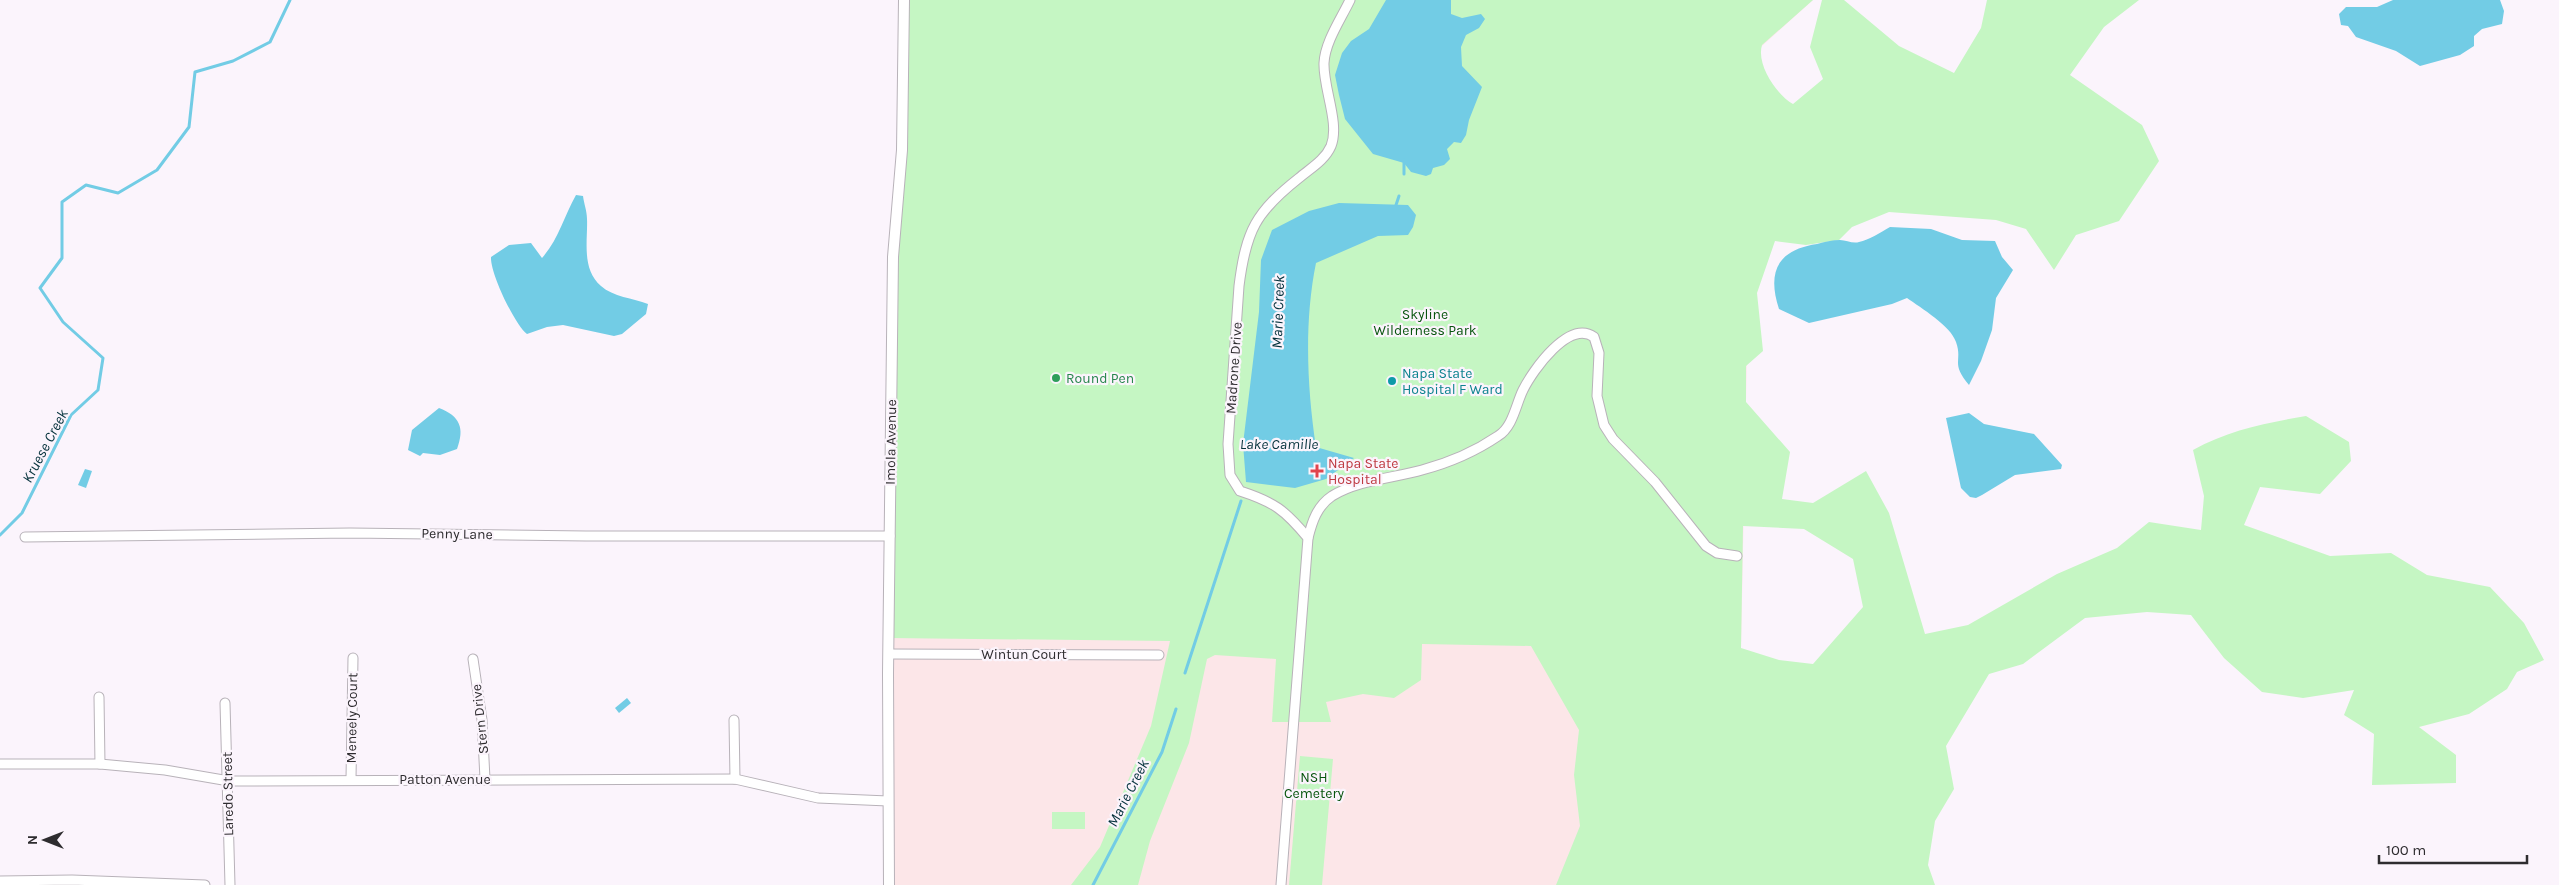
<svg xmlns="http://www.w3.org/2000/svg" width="2559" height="885" font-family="Karla,sans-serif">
  <rect width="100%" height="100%" fill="#fbf4fc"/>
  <!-- medical -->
  <path fill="#fce6e8" d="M904,0H1813L1753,54L1741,648L1744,885H889Z"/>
  <!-- green -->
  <g fill="#c5f6c3" fill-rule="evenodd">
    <path d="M904,0H1813L1762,45C1756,65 1777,95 1793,104L1823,79L1810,47L1822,0H1844L1899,46L1954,73L1981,28L1987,0H2139L2104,27L2070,75L2142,125L2159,161L2119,221L2076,235L2054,270L2026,229L1996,220L1889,212L1852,227L1839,240L1806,245L1775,241L1757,293L1763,351L1746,366V402L1790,452L1782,499L1813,503L1866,471L1889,513L1925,634L1968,625L2057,574L2117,548L2149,522L2201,530L2204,496L2193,450C2229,430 2266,423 2306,416L2349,442L2351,461L2320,494L2260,487L2244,525L2330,556L2391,553L2427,575L2490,587L2524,623L2544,660L2517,672L2507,689L2469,714L2419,727L2456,755V783L2372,785L2374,734L2344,715L2354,690L2303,698L2262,692L2224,658L2191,615L2147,612L2085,618L2023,664L1989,674L1946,746L1954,789L1935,821L1928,865L1935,885H1556L1580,826L1574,775L1579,730L1531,646L1422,644L1421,680L1394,698L1363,694L1326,702L1331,722H1272L1276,659L1215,655L1207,659L1189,743L1150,841L1138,885H1071L1100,847L1151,726L1170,641L889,638L890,536ZM1743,526L1804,529L1853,559L1863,607L1813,664L1779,660L1741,648Z"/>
    <path d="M1300,756L1333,759L1322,885H1289Z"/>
    <rect x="1052" y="812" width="33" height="17"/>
  </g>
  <!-- water -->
  <g fill="#72cce5">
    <path d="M1386,0H1451V14L1462,18L1481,14L1485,19L1479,28L1466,35L1461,47L1462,66L1482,87L1469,120L1466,135L1461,143L1454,142L1447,149L1450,159L1444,165L1433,168L1431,174L1426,176L1411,172L1404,163L1373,154L1345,119L1339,95L1335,75L1342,53L1351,41L1369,29Z"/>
    <path d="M2393,0H2500L2504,11L2502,24L2482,29L2474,36V46L2460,55L2420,66L2396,51L2356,37L2348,26L2341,25L2339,14L2346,7H2377Z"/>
    <path d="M576,195L583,196C584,204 587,211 587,219C588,240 581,269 601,286C613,297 633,298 648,304L646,314L622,334L614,336L563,325L547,327L527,334C515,325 490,273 491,257L509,245L531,243L542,258C559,239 564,216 576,195Z"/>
    <path d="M1339,203L1408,205L1416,215L1413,227L1408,235L1378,236L1316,263C1304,322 1307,388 1316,447L1354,458L1326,479L1295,488L1246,482L1243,444L1259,312L1261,260L1272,230L1309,211Z"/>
    <path d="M1890,227L1931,229L1962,240L1995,241L2002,257L2013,270L1996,298L1992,330L1981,361L1969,385C1950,362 1963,362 1956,342C1951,326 1921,308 1907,298L1892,304L1809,323L1779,309C1767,272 1777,250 1817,244C1824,242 1833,240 1840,240C1846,240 1853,244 1859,242C1869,240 1881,232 1890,227Z"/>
    <path d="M439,408C460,416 465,428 457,449L440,455L423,453L420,456L408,450L412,430Z"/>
    <path d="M1969,413L1984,424L2034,434L2062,465L2061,469L2015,475L1982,495L1976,498L1970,497L1961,488L1946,418Z"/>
    <path d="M85,469L92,471L86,488L78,485Z"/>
    <path d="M627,698L631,703L619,713L615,708Z"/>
  </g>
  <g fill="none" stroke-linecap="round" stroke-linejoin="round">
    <!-- stream -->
    <g stroke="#72cce5" stroke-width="3">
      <path d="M1404,160V174"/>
      <path d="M1396,205L1399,196"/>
      <path d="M0,535L22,513L71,415L98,390L103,358L63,322L40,288L62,258V202L86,185L118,193L157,170L189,127L195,72L233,61L270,42L290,0"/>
      <path d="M1185,673L1241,501"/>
      <path d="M1093,885L1162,752L1176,709"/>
    </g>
    <!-- minor casing -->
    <g stroke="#b8b2b9" stroke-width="11">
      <g id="minor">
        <path d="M25,537L350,533L586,536H890"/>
        <path d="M1308,538C1312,522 1317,506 1332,496C1358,480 1394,478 1422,470C1448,463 1476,451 1498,436C1513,427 1516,404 1523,390C1533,370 1569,319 1594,337L1599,353L1597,396L1604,425L1613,439L1655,482L1706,546L1717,553L1737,556"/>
        <path d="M889,654L1159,655"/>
        <path d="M473,659L482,720L485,779"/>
        <path d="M99,697L100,764"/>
        <path d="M225,703L230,885"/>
        <path d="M734,720L735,779"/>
        <path d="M0,764H100L165,770L229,781L735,779L818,798L888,801"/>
        <path d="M351,779L353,658"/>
        <path d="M0,881L72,880L205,885"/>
        <path d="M1281,885L1308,538C1285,510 1274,502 1240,491L1230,475L1228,444L1239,286C1246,230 1256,212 1299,178C1311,168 1325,160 1331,146C1340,123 1323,88 1324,63C1325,42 1341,19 1350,0"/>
      </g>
    </g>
    <!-- tertiary casing -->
    <g stroke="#b8b2b9" stroke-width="12">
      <path id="tertiary" d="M889,885L888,674L893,257L902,150L904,0"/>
    </g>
    <!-- minor -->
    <use href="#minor" stroke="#fff" stroke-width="9"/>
    <!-- tertiary -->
    <use href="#tertiary" stroke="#fff" stroke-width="10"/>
  </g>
  <!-- markers -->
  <circle fill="#2e9e5b" stroke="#fbf4fc" stroke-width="2" cx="1056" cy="378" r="5"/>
  <circle fill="#0f9aa8" stroke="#fbf4fc" stroke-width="2" cx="1392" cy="381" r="5"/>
  <path fill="#e0444e" stroke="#fbf4fc" stroke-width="2" d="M1314.5 463.5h5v5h5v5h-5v5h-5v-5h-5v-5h5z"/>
  <g text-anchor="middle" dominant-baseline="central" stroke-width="4.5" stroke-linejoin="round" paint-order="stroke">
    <!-- park labels -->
    <g font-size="14" fill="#08550e" stroke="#fbf4fc">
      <text x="1425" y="314">Skyline<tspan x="1425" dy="16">Wilderness Park</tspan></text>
      <text x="1314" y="777">NSH<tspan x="1314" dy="16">Cemetery</tspan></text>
    </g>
    <!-- street labels -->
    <g font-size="14" fill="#2e2c2f" stroke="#fbf4fc">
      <text transform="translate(1234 368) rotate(-86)">Madrone Drive</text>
      <text transform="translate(891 442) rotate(-89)">Imola Avenue</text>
      <text transform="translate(457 534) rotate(1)">Penny Lane</text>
      <text x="1024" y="654">Wintun Court</text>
      <text transform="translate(352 718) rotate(-89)">Meneely Court</text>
      <text transform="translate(480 719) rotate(-96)">Stern Drive</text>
      <text x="445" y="779">Patton Avenue</text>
      <text transform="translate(228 794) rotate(-91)">Laredo Street</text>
    </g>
    <!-- culture labels -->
    <g font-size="14" fill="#0d838f" stroke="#fbf4fc" text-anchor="start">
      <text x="1402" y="373">Napa State<tspan x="1402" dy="16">Hospital F Ward</tspan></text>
    </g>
    <!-- leisure labels -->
    <g font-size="14" fill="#27864d" stroke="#fbf4fc" text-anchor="start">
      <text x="1066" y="378">Round Pen</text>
    </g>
    <!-- health labels -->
    <g font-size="14" fill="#be3a42" stroke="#fbf4fc" text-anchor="start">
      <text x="1328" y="463">Napa State<tspan x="1328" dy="16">Hospital</tspan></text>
    </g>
    <!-- water labels -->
    <g font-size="15" font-style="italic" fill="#05323c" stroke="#fbf4fc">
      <text transform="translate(1278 312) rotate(-88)">Marie Creek</text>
      <text x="1279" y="444">Lake Camille</text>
      <text transform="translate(45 446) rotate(-62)">Kruese Creek</text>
      <text transform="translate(1128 793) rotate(-63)">Marie Creek</text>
    </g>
  </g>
  <!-- north arrow -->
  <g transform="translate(45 840) rotate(270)" stroke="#fbf4fc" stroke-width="4" paint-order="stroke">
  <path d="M0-4L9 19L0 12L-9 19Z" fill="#2e2c2f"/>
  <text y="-8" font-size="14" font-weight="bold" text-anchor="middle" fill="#2e2c2f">N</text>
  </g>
  <!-- scale -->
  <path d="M2379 855v8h148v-8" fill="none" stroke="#2e2c2f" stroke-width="2.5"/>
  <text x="2386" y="855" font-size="15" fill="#2e2c2f" stroke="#fbf4fc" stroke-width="4" paint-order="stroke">100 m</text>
</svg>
